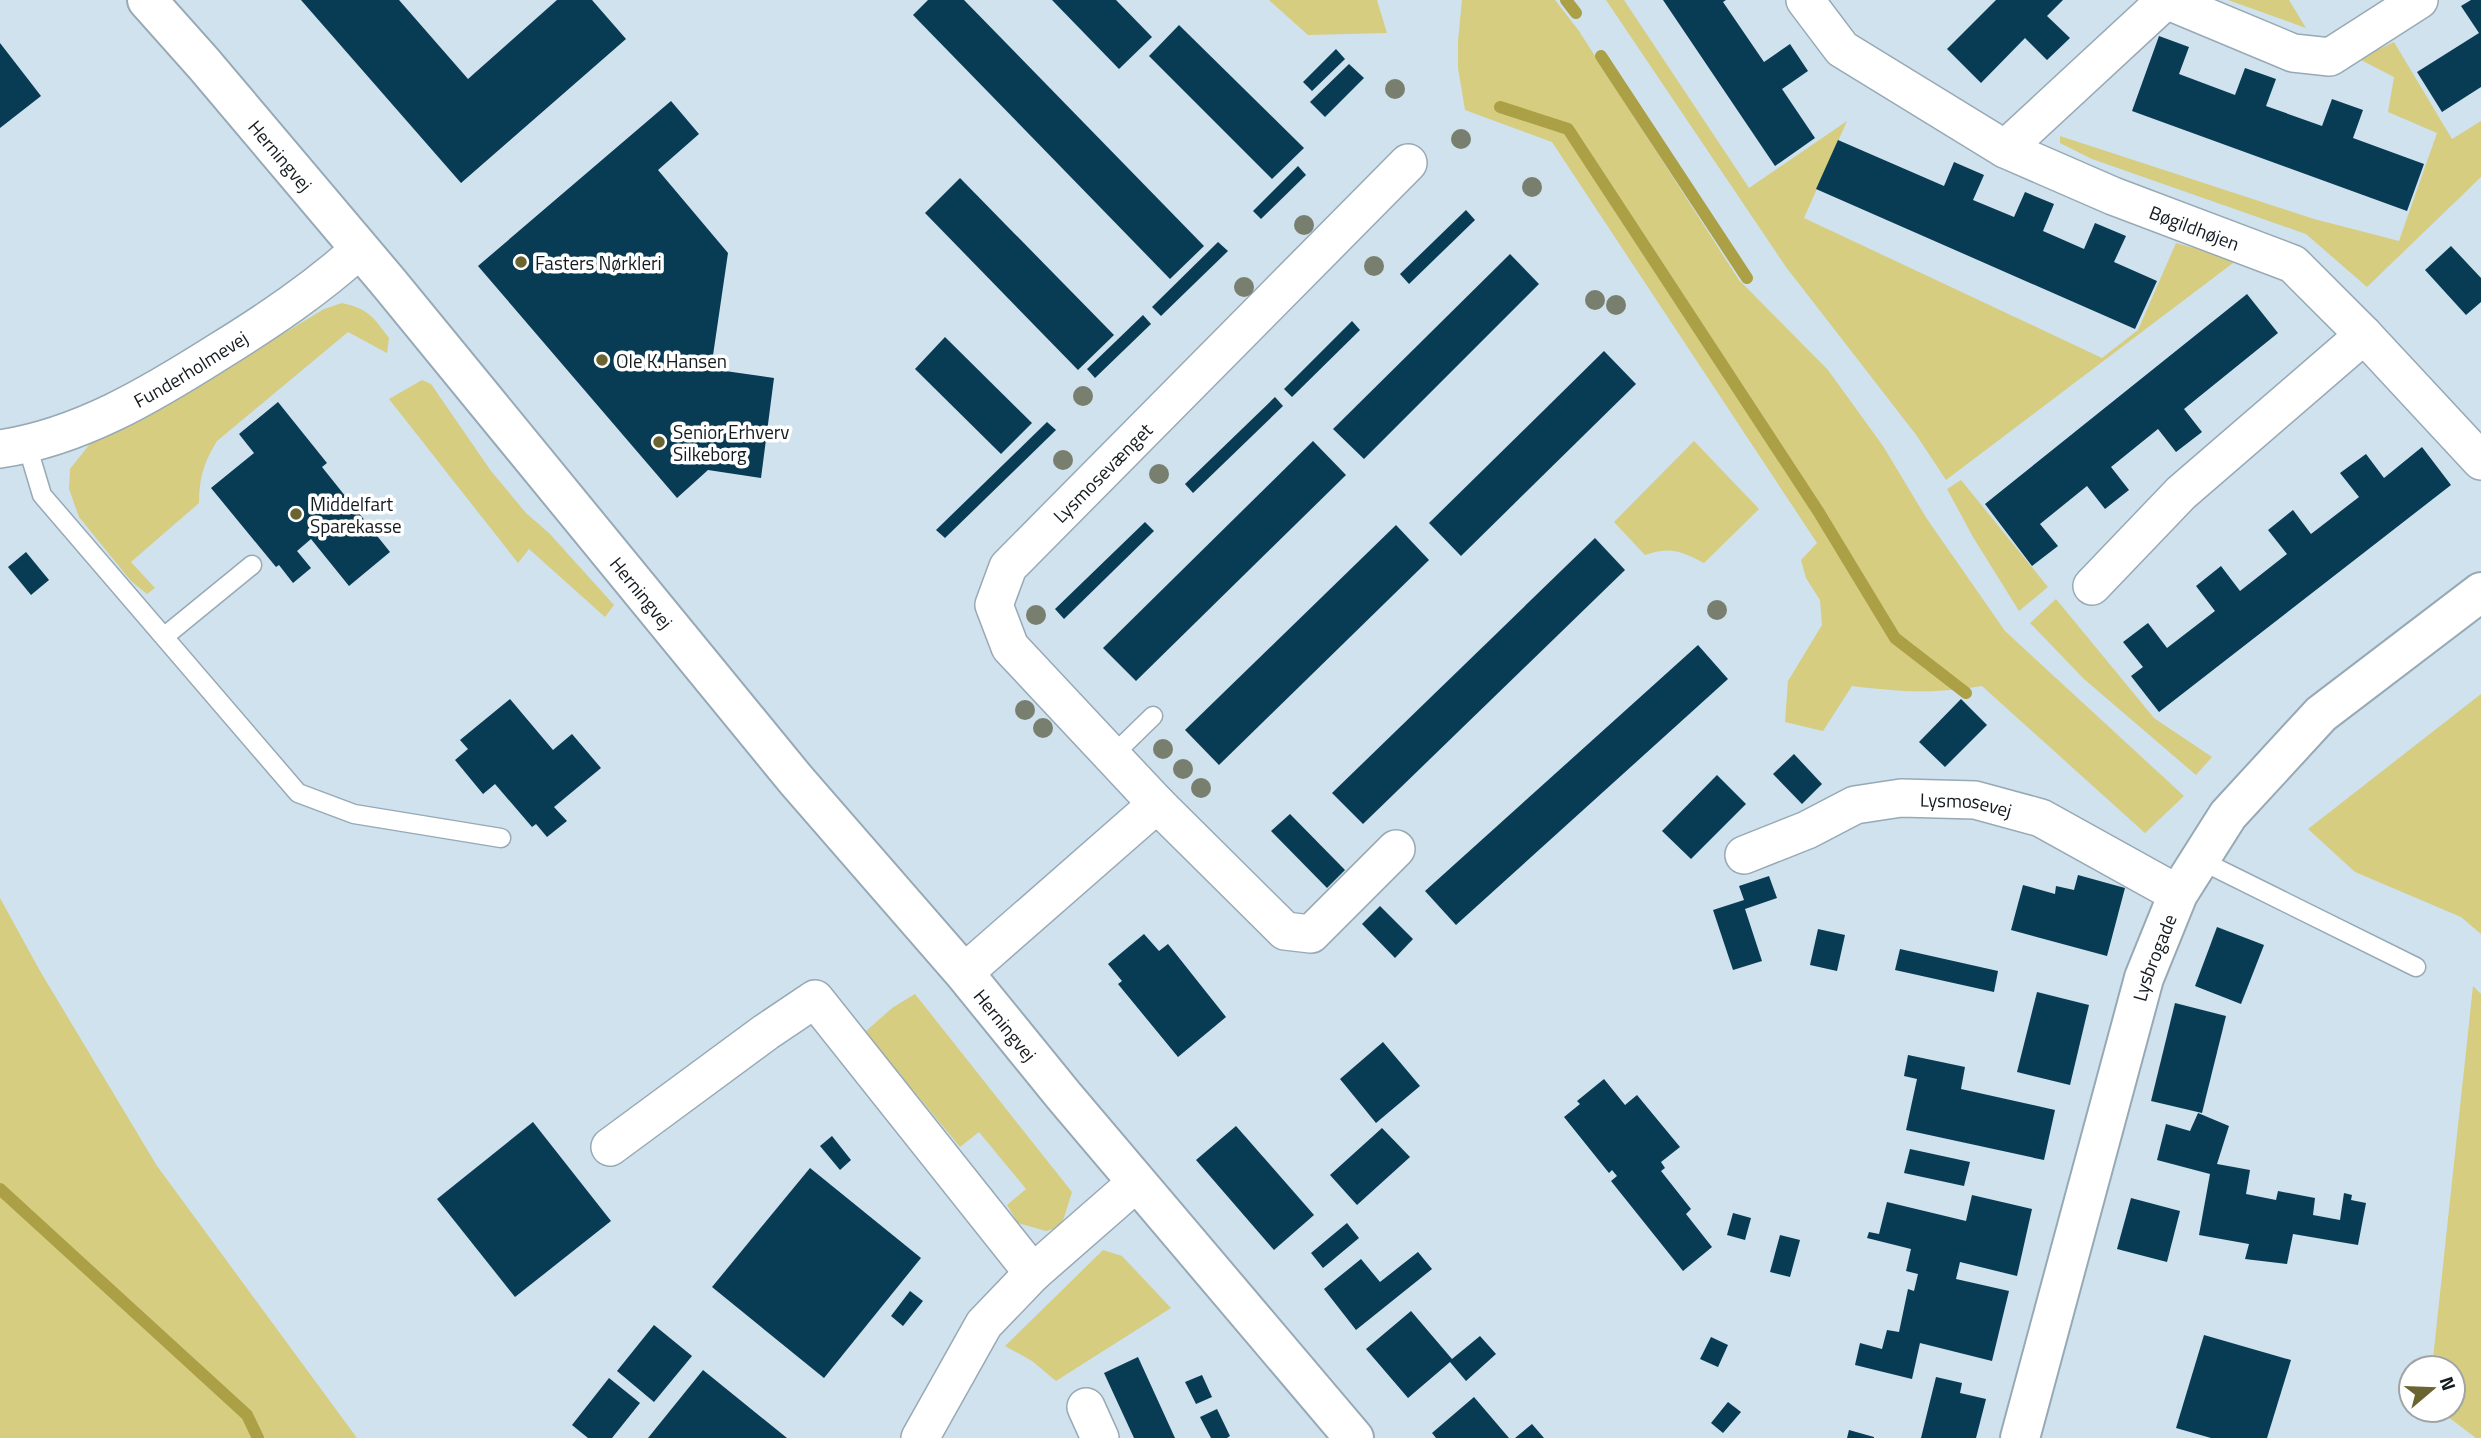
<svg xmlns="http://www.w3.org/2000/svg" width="2481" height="1438" font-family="'Titillium Web',sans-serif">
  <rect width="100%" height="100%" fill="#cfe2ee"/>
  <!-- green -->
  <g fill="#d6cd80">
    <path d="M1269,0H1377L1387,33L1308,35Z"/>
    <path d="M1462,0H1555L1579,31L1739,280L1828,370L1883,446L1927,519L2005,631L2184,796L2145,833L1982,686C1933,694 1902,692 1852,686L1823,731L1785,722L1788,681L1822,625L1820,600L1806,578L1801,560L1817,543L1552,142L1465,110L1458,68V41Z"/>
    <path d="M1606,0H1624L1749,188L1847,121L1804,218L2102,358L2138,330L2176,243L2237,260L1946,480L1917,436L1786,267Z"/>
    <path d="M2228,0H2289L2306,28Z"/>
    <path d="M2394,42L2452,139L2481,121V177L2367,287L2306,234L2092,159L2060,143V136L2314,219L2399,241L2437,133L2388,112L2394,77L2359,59Z"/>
    <path d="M342,303C369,309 373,317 389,338L387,353L348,332L217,441C204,462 199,478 199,503L131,562L155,588L147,594L131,581L79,517L69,489L70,469L89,445L199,385L324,309Z"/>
    <path d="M422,380L431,384L491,471L526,513L549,533L614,605L605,617L529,549L518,563L389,399Z"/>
    <path d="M1694,441L1759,509L1704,563C1681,551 1671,546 1645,555L1614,522Z"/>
    <path d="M1961,480L2048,587L2019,611L1973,537L1947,489Z"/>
    <path d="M2056,599L2154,718L2212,757L2196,775L2084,679L2030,623Z"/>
    <path d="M2481,694V934L2461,917L2355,872L2308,829Z"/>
    <path d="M0,898L40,971L157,1166L357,1438H0Z"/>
    <path d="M2473,986L2481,994V1438H2476L2439,1410H2453V1368H2432Z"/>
    <path d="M915,994L1072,1192L1061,1227L1046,1231L1018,1223L1007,1205L1026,1189L979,1132L960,1147L865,1032L892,1008Z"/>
    <path d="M1103,1250L1122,1256L1171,1308L1056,1381L1032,1361L1005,1346Z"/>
  </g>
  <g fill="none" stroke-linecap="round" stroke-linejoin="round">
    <!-- stream -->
    <g stroke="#aba046" stroke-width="12">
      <path d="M1566,0L1576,13"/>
      <path d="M1601,56L1747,278"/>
      <path d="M1500,107L1568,129L1818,511L1895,638L1966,693"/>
      <path d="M0,1189L247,1415L258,1438"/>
    </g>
  </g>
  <!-- building -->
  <g fill="#083b54">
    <path d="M301,0H399L468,79L557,0H592L626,39L461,183Z"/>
    <path d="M928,0H964L1204,246L1170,279L913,15Z"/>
    <path d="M1052,0H1116L1152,37L1119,69Z"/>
    <path d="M1663,0H1726L1723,2L1764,62L1790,44L1808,71L1782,89L1815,138L1775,166Z"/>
    <path d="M1996,0H2063L2047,16L2070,38L2047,60L2025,38L1981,83L1947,49Z"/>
    <path d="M2471,0H2481V87L2442,112L2417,72L2479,33L2461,6Z"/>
    <path d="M1179,25L1304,148L1272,179L1149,56Z"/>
    <path d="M2159,36L2189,47L2179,74L2235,95L2245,68L2276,79L2266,106L2322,126L2332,99L2363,110L2353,138L2424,164L2407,211L2132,111Z"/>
    <path d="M0,43L41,96L0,128Z"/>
    <path d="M1336,49L1345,59L1312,91L1303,82Z"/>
    <path d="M1349,64L1364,78L1325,117L1310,102Z"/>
    <path d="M671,101L699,134L658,170L728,253L711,369L774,378L761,478L708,470L677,498L478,266Z"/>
    <path d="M1838,140L1944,186L1954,162L1984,175L1973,200L2014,217L2025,192L2054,204L2043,231L2084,249L2095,223L2126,236L2114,262L2157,281L2135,329L1816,189Z"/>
    <path d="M1298,166L1306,175L1261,219L1253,211Z"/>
    <path d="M960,178L1114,335L1078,370L925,213Z"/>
    <path d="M1466,210L1475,220L1409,284L1400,274Z"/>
    <path d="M1218,242L1228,251L1161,316L1152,307Z"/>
    <path d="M2451,246L2481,278V302L2466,315L2425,270Z"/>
    <path d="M1510,254L1539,284L1364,459L1333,429Z"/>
    <path d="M2247,294L2278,333L2184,409L2202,432L2176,452L2158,429L2111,467L2129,490L2105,509L2087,486L2040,524L2058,546L2032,566L1985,504Z"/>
    <path d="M1143,315L1151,324L1095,378L1087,369Z"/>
    <path d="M1352,321L1360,330L1292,397L1284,389Z"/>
    <path d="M945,337L1032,423L1001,454L915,369Z"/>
    <path d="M1604,351L1636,384L1461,556L1429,523Z"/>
    <path d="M1275,397L1283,406L1193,493L1185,484Z"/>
    <path d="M278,402L327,463L322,467L390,552L349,586L311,539L297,551L311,568L293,583L279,565L276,567L211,488L254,453L239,434Z"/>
    <path d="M1047,422L1056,430L945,538L936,530Z"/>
    <path d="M1313,441L1346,475L1136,681L1103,648Z"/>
    <path d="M2422,447L2451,485L2159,712L2131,676L2143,667L2123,642L2148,623L2167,648L2215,611L2196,586L2221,566L2240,591L2287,554L2268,530L2293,510L2311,534L2359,497L2340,473L2366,454L2384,478Z"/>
    <path d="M1145,522L1154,531L1064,619L1055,609Z"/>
    <path d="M1396,525L1429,560L1219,765L1185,730Z"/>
    <path d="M1595,538L1625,570L1363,824L1332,793Z"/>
    <path d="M26,552L49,580L31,595L8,567Z"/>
    <path d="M1698,645L1728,679L1456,925L1425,891Z"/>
    <path d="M510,699L553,750L572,734L601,768L554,807L567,821L547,837L536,824L532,827L495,784L483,794L455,760L468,749L460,740Z"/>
    <path d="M1961,699L1987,725L1945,767L1919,742Z"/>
    <path d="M1794,754L1822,784L1802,804L1773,774Z"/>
    <path d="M1717,775L1746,804L1691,859L1662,831Z"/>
    <path d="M1290,814L1345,870L1327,888L1271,831Z"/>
    <path d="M2078,875L2125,888L2107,956L2011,930L2023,885L2055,894L2056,886L2074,890Z"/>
    <path d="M1769,876L1777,898L1745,909L1762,961L1733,970L1713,910L1744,900L1739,886Z"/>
    <path d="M1380,906L1413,939L1395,958L1362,924Z"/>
    <path d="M2217,927L2264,945L2241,1004L2195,986Z"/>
    <path d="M1818,929L1845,935L1837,971L1810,965Z"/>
    <path d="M1144,934L1159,951L1168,944L1226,1017L1178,1057L1118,984L1122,981L1108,964Z"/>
    <path d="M1900,949L1998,971L1994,992L1895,970Z"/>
    <path d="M2037,992L2089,1005L2070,1085L2017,1072Z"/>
    <path d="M2175,1003L2226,1016L2202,1113L2151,1101Z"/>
    <path d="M1383,1042L1420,1086L1376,1123L1340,1079Z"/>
    <path d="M1908,1055L1965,1067L1961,1089L2055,1110L2044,1160L1906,1130L1917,1079L1904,1076Z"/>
    <path d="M1604,1079L1625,1105L1637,1095L1680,1147L1661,1162L1665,1168L1661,1171L1691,1209L1686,1214L1712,1247L1683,1271L1611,1181L1617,1176L1612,1170L1609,1173L1564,1117L1580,1104L1577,1101Z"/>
    <path d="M2198,1113L2229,1126L2217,1164L2250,1170L2246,1194L2276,1200L2278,1191L2315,1198L2313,1215L2340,1220L2344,1193L2352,1195L2351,1200L2366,1203L2358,1245L2293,1234L2287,1264L2245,1259L2249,1244L2199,1235L2210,1174L2157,1160L2166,1124L2190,1131Z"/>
    <path d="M533,1122L611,1221L515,1297L437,1199Z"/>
    <path d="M1236,1126L1314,1215L1274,1250L1196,1160Z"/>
    <path d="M1382,1128L1410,1157L1357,1205L1330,1175Z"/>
    <path d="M832,1136L851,1160L840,1170L820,1146Z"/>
    <path d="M1910,1149L1970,1162L1964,1186L1904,1173Z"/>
    <path d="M810,1168L921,1258L824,1378L712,1287Z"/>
    <path d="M1972,1195L2032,1209L2017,1276L1960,1262L1956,1279L2009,1291L1992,1361L1920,1343L1912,1379L1855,1365L1860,1343L1882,1349L1887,1330L1899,1332L1908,1289L1914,1291L1918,1274L1906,1271L1911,1249L1867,1238L1869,1232L1879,1234L1887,1202L1966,1221Z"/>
    <path d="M2131,1198L2180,1211L2167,1262L2117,1249Z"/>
    <path d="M1733,1213L1751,1218L1745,1240L1727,1235Z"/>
    <path d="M1347,1223L1359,1238L1323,1268L1311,1253Z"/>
    <path d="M1780,1235L1800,1240L1790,1277L1770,1272Z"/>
    <path d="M1418,1252L1432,1269L1356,1330L1324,1289L1361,1259L1380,1282Z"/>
    <path d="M910,1291L923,1301L903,1326L891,1316Z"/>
    <path d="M1411,1311L1452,1359L1480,1336L1496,1354L1466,1381L1450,1362L1408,1398L1366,1349Z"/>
    <path d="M654,1325L692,1356L654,1402L617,1371Z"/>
    <path d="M2204,1335L2291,1360L2267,1438H2211L2176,1428Z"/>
    <path d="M1711,1337L1728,1345L1718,1367L1700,1359Z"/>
    <path d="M1138,1357L1175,1438H1134L1104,1373Z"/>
    <path d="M703,1370L787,1438H648Z"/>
    <path d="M1202,1375L1212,1397L1196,1404L1185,1382Z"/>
    <path d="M1936,1377L1962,1383L1960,1393L1986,1399L1976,1438H1921Z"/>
    <path d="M609,1378L640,1403L612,1438H588L572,1425Z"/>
    <path d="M1474,1397L1509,1438H1436L1432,1433Z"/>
    <path d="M1728,1402L1741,1412L1723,1433L1711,1423Z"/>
    <path d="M1217,1409L1230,1436L1227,1438H1211L1200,1417Z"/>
    <path d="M1532,1424L1544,1438H1515Z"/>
    <path d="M1849,1430L1874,1437V1438H1847Z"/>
  </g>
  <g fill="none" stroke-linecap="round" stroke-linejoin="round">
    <!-- service casing -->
    <g stroke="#97a9b5" stroke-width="21">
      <g id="service">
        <path d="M27,445L42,495L298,793L354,814L501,838"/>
        <path d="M165,636L252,565"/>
        <path d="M1112,756L1153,716"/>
        <path d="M2200,860L2416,967"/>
      </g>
    </g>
    <!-- minor casing -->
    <g stroke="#97a9b5" stroke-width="40">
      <g id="minor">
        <path d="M1805,0L1842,49L2005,149"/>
        <path id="s1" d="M2419,0L2330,57L2293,53L2166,0L2005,149L2113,196L2293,264L2364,335L2481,461"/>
        <path id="s2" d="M0,449C80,437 150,395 218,352C268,321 316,289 360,249"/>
        <path d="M2092,586L2181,493L2364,335"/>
        <path id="s3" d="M1157,804L1010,647L994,605L1008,567L1408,163"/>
        <path id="s4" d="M1744,855L1807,830L1855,805L1901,798L1975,800L2041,818L2178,894"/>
        <path d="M964,973L1157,804L1285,931L1311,934L1396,849"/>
        <path d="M610,1147L766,1032L815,999L1033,1273"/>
        <path d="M1086,1407L1100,1438"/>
        <path d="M920,1438L984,1324L1033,1273L1137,1182"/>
      </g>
    </g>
    <!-- tertiary casing -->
    <g stroke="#97a9b5" stroke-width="42">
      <g id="tertiary">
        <path id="s5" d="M147,0L204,64L389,283L796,780L964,973L1064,1096L1354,1438"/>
        <path id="s6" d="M2020,1438L2144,978L2178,894L2228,815L2321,714L2481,592"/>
      </g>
    </g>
    <!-- service -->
    <use href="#service" stroke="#fff" stroke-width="18"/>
    <!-- minor -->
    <use href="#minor" stroke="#fff" stroke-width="37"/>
    <!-- tertiary -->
    <use href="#tertiary" stroke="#fff" stroke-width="38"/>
  </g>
  <!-- trees -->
  <g fill="#797f6e">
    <circle cx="1395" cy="89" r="10"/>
    <circle cx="1461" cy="139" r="10"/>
    <circle cx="1532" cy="187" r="10"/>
    <circle cx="1304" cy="225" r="10"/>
    <circle cx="1374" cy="266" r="10"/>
    <circle cx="1244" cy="287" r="10"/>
    <circle cx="1595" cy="300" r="10"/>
    <circle cx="1616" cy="305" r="10"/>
    <circle cx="1083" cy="396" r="10"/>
    <circle cx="1063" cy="460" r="10"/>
    <circle cx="1159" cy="474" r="10"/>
    <circle cx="1717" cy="610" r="10"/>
    <circle cx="1036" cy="615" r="10"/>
    <circle cx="1025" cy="710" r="10"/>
    <circle cx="1043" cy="728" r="10"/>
    <circle cx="1163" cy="749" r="10"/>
    <circle cx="1183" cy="769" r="10"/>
    <circle cx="1201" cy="788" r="10"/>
  </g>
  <!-- markers -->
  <g fill="#6a6431" stroke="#fff" stroke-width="2.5">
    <circle cx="521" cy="262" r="7"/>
    <circle cx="602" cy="360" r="7"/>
    <circle cx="659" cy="442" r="7"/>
    <circle cx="296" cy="514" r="7"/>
  </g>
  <g text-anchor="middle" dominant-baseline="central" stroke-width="7" stroke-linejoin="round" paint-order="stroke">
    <!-- street labels -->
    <g font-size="19" fill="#141b1f" stroke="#fff">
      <text stroke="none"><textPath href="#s5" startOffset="205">Herningvej</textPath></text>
      <text stroke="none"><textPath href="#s1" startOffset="705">Bøgildhøjen</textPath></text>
      <text stroke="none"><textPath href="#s2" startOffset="208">Funderholmevej</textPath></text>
      <text stroke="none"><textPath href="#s3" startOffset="434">Lysmosevænget</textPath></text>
      <text stroke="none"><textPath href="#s5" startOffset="772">Herningvej</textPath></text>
      <text stroke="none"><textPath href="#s4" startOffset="234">Lysmosevej</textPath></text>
      <text stroke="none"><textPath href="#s6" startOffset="499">Lysbrogade</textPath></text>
      <text stroke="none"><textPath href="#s5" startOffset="1337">Herningvej</textPath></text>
    </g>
    <!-- poi labels -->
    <g font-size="19" fill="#141b1f" stroke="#fff" text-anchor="start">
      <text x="535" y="262">Fasters Nørkleri</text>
      <text x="616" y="360">Ole K. Hansen</text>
      <text x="673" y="431">Senior Erhverv<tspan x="673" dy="22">Silkeborg</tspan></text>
      <text x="310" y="503">Middelfart<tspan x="310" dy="22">Sparekasse</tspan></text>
    </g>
  </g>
  <!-- north arrow -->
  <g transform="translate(2432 1389) rotate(71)"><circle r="33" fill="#ffffff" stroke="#a1a4a5" stroke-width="2"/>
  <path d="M0-5L12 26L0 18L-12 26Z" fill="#6a6431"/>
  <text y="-10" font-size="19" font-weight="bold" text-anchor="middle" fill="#141b1f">N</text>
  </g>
</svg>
